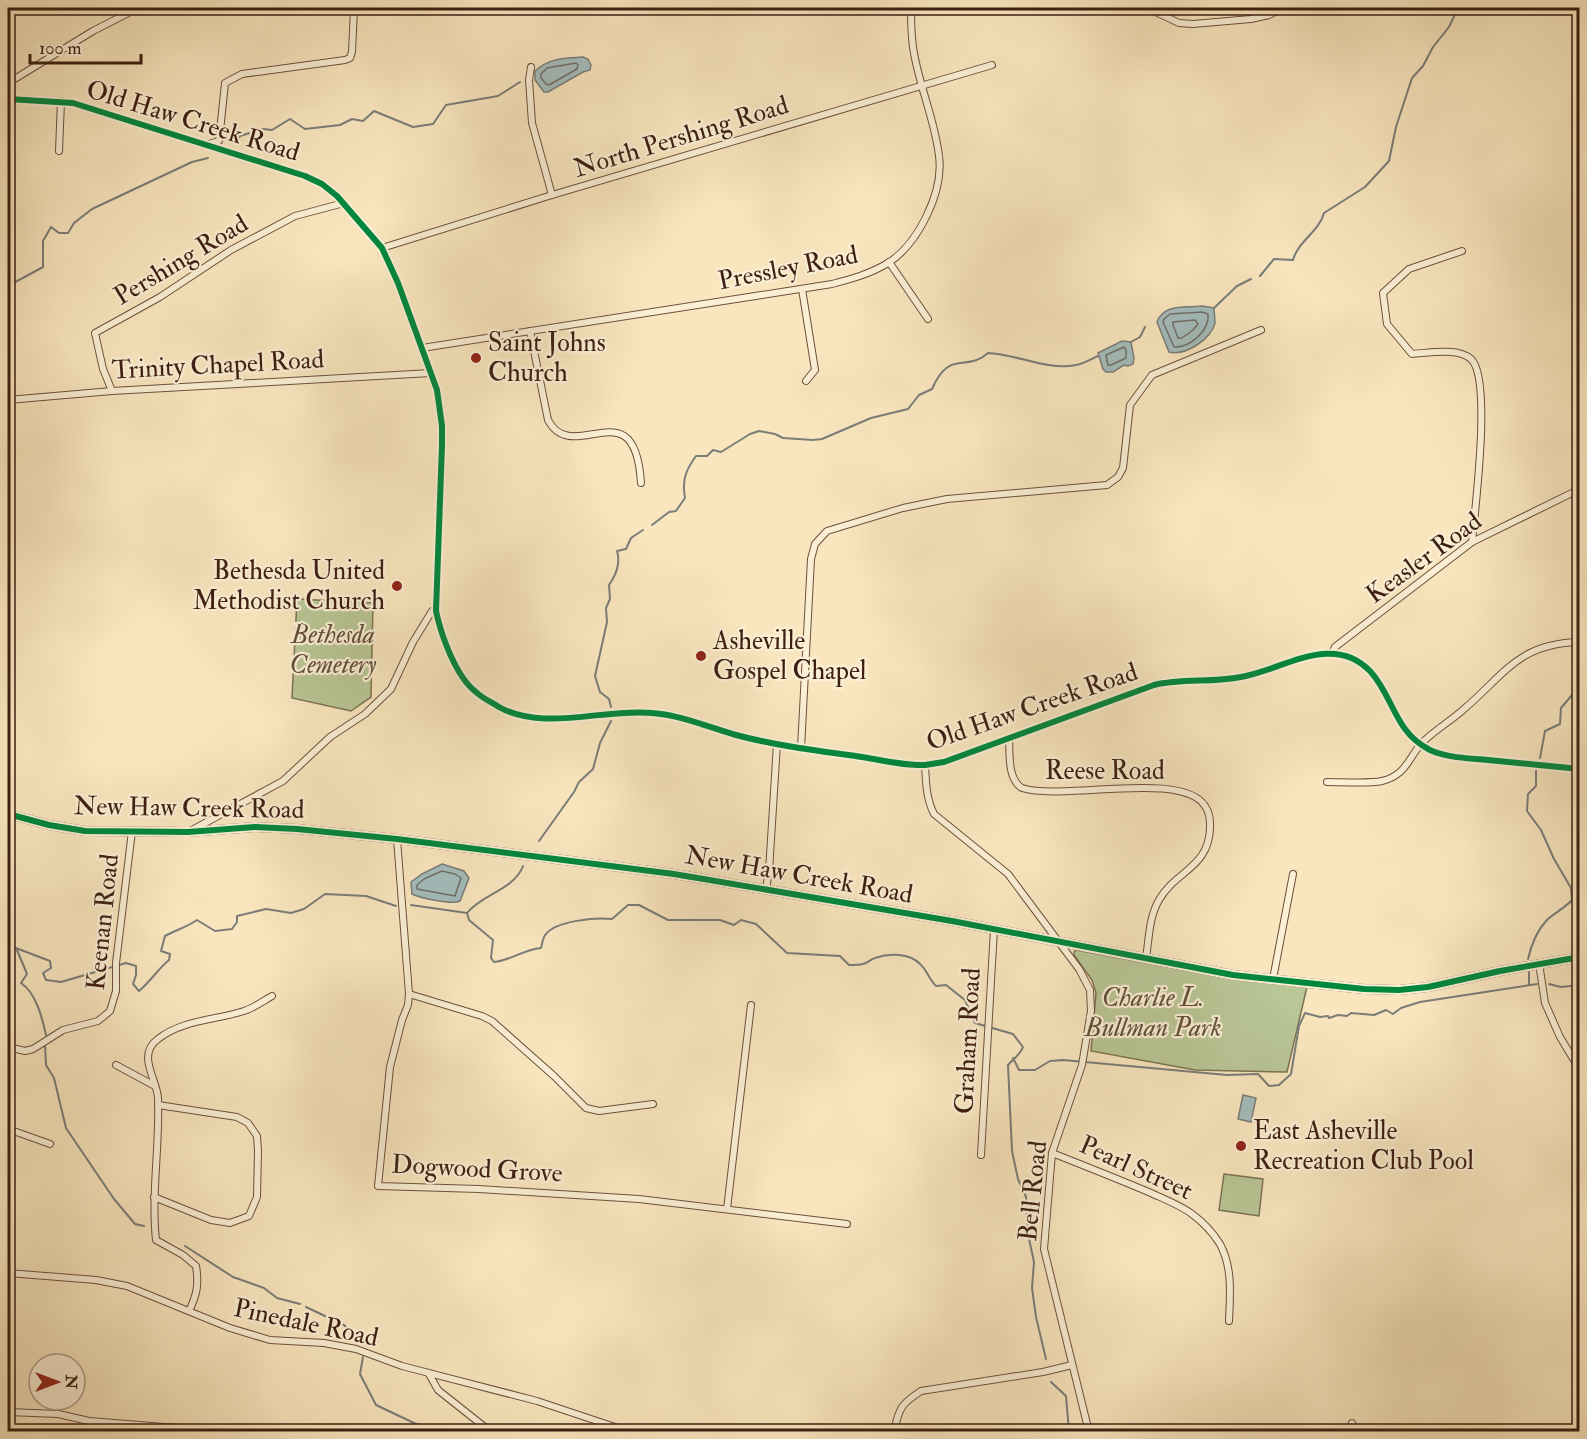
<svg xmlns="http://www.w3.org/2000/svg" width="1587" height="1439" font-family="'IM FELL Double Pica',serif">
  <rect width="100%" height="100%" fill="#f9e6bf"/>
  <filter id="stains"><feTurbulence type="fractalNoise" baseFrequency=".00333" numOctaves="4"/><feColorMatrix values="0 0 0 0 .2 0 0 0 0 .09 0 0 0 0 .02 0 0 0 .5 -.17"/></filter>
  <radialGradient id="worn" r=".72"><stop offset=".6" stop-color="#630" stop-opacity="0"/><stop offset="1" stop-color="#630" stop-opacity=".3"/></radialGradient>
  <!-- green -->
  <g fill="#b9c696" stroke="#7b7254" stroke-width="1.5">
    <path d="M297,599L373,603L371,697L351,711L292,698Z"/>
    <path d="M1076,950L1228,978L1307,987L1287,1072L1195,1070L1091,1051L1096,993L1092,980L1074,955V952Z"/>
    <path d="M1224,1174L1263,1179L1259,1216L1219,1210Z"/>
  </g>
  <!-- water -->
  <g fill="#a3bdbd" stroke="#7a7d79" stroke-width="1.5">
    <path d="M583,57L588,59L591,65L590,70L583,72L548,92H544L535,80V71C549,58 565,58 583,57Z"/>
    <path d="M1202,306L1214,308C1214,312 1215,319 1215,323C1211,339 1186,356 1169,352L1157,322C1164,303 1185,308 1202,306Z"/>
    <path d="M1122,341L1131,342L1134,358L1133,364L1128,366L1124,365L1113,372H1106L1103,369L1098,353Z"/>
    <path d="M442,864L464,871L469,878L460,901C452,905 420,898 412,894L411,882L422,874Z"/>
    <path d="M1243,1095L1256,1098L1251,1122L1238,1119Z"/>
  </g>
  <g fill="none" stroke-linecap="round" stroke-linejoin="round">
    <!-- shore -->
    <g stroke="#706e68" stroke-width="1.5">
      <path d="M576,63L578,65L577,69L549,85L546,84L541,78V74L547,68Z"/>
      <path d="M1202,312L1208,314C1210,330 1190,348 1174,347L1163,322L1164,319L1170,314Z"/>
      <path d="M1195,320L1198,324L1193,330L1182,338H1178L1173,325V322Z"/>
      <path d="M1124,347L1126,350V358L1111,365H1108L1106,355Z"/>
      <path d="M442,871L455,874L461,878L455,896L417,889V885L424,879Z"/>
    </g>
    <!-- stream -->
    <g stroke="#7a7d79" stroke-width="2">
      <path d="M236,143L240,136L263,129L272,130L290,119L305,129L340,125L352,119L363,121L374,111L413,127L433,124L446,105L498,96L520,82"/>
      <path d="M1260,276L1274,259L1293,260C1298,241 1319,232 1324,213L1365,187L1389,161L1396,127L1412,78L1423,66L1433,47L1449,27L1458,8"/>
      <path d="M8,286L43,267V241L51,227L59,233H68L74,223L92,209L192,162L208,158"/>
      <path d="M1214,308L1237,286L1251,279"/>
      <path d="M1131,342L1140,337L1145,327"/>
      <path d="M652,525L669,512L676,511L685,498C682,481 685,471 696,456H707L713,450L721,452L750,434L759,431L775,434L783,438L813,440L822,439L871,418L908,409L919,395L932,389C950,348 966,373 988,353C1017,354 1047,371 1076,365C1083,364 1091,359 1098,356"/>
      <path d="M611,707L609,699L600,692L595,676L607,622L606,608L610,599L609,585C616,575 621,564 617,551L626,549L631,538L643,530"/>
      <path d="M1540,758L1545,731L1560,724L1561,708L1572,695"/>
      <path d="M539,841L574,792L579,782L593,769L600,743L611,721"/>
      <path d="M411,905L467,913"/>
      <path d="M467,913L469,920L493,940L491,958L494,962C512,960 522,950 541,948C542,944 543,937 546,934C556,921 596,917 612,919L628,905H639L668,920H720L734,925L741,920L756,924L787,953L840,956L849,965C853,965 859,965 863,964C868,963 871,959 875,958C889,953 910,953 920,964C927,970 929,979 936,986L946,985L965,1000L975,1023L1013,1034L1023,1047C1020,1055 1014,1058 1008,1065L1012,1151L1018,1179L1026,1197L1028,1234L1034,1262L1032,1288L1036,1317L1046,1359"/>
      <path d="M467,913C482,894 514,890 523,866"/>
      <path d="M8,945L50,961L51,968L43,973L46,980L61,982L126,963L136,966V975L133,984L139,991C151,981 157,970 169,960L170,954L161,951L165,936C176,930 187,927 197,920L215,931L232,929L237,922V916L266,909L291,913L304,909L325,894L366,896L396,906"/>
      <path d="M17,950L27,974L21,983C36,993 42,1017 46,1035"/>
      <path d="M1528,959C1531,946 1537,931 1546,921C1551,915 1565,908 1572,900L1571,888L1554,859L1541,830L1527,811L1528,794L1536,786V771"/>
      <path d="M1529,972V985"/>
      <path d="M1549,984L1561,987L1580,985"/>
      <path d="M45,1045L46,1065L54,1078L66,1128L114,1199L135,1224L144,1226"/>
      <path d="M1013,1058L1019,1070H1035L1050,1061L1063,1060L1227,1075L1258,1074L1269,1086L1279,1085L1291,1074L1299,1026L1305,1013L1320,1017L1328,1016L1329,1018L1338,1015L1347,1016L1351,1013L1374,1015L1386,1010L1393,1014L1401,1008L1420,1002L1537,984"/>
      <path d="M185,1246L233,1277L264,1288L277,1298L300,1304"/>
      <path d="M306,1307L344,1325L358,1339"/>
      <path d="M363,1357L360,1374L376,1405L433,1432"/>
      <path d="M1051,1382L1066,1396L1069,1432"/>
    </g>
    <!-- minor casing -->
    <g stroke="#6c503d" stroke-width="8">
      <g id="minor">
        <path d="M1147,8L1179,23L1193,24L1251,19L1269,15L1282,8"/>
        <path d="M531,67L529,80L532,123L552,195"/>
        <path d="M8,83L93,31L138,8"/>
        <path d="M8,99L73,103L305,176L322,184L337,196L382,248L398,283L437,390L442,426V445L436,611C441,635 456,677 476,692C482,698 491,702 499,707C543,732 605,708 652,713C681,715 708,727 736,735C777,746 820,751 862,757C882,760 905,766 925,765L944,762L1154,685C1183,678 1212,683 1241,677C1283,670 1332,632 1370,671C1394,697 1394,732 1430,750C1447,758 1469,758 1488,760C1519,763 1549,766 1580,769"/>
        <path d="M205,145L219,141L225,83L242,74L345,60L350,58L352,52L354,8"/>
        <path d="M59,151L61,101"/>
        <path d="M382,248L552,195L992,65"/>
        <path d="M1462,251L1409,269L1383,293L1387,324L1412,354C1428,353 1458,347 1471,359C1492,378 1475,509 1472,542"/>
        <path d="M889,262L928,319"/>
        <path d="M802,289L815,370L806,381"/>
        <path d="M530,331L548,420C573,468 635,385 641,483"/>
        <path d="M422,348L832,284C851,279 870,274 888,263C918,244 944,192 939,156C935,121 920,88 914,53C911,38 911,23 911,8"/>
        <path d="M112,391L103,369L95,333L160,297L231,250L295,216L344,203"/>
        <path d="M8,400L112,391L431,373"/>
        <path d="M1332,653L1335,647L1472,542L1580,489"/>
        <path d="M1009,738C1010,753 1007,779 1022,788C1062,801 1182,770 1205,806C1210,813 1210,820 1210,828C1209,868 1175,871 1159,900C1149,917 1149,939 1146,958"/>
        <path d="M801,748L811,559L815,544L827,531L903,508L947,499L1107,485L1118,477L1123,468L1130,405L1152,375L1261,330"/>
        <path d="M925,765C926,782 926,798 934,814L1008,874L1079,969L1090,990L1091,1011L1082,1065L1052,1153L1044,1249L1089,1432"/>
        <path d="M1327,782C1342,782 1369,784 1382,781C1406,775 1408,759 1421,744C1433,731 1451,721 1464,709C1505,674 1519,643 1580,642"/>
        <path d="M192,830L283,781L330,737L365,714L391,689L413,642L432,611H436"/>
        <path d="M397,839L409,994L408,1005L402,1020L390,1067L378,1186L479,1189L639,1199L847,1224"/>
        <path d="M766,889L769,871L777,744"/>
        <path d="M1539,963L1545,1003L1560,1037L1580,1070"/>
        <path d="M1273,979L1293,874"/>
        <path d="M409,994L482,1016L492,1021L554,1076L586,1108L599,1111L653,1104"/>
        <path d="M8,1047L25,1051L33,1049L63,1030L98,1021L110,1011L116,991V963L132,831"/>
        <path d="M116,1065L155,1086"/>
        <path d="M8,1129L50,1144"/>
        <path d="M1052,1153C1085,1166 1118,1179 1151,1193C1164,1199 1180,1205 1192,1214C1203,1222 1213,1233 1220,1244C1233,1268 1230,1296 1229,1321"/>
        <path d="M981,1155L994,929"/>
        <path d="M154,1197L211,1220L230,1223L249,1216L257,1197L258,1151L257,1136L248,1123L237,1117L158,1105"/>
        <path d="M727,1209L751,1005"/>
        <path d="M8,1273L96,1280L127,1286L230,1328L270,1340L324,1343L356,1349L402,1366L537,1401L630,1432"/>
        <path d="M189,1311C197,1295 199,1284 196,1266L183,1255L156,1240C151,1193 160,1145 158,1098C157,1079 136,1055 158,1039C182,1020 216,1020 244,1011C254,1008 263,1001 272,996"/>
        <path d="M429,1374L438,1390L491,1432"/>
        <path d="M8,1412L58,1414L89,1421L227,1432"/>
        <path d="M1352,1423L1355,1432"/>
        <path d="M895,1428C899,1407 903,1403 921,1391L1043,1372L1072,1365"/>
      </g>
    </g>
    <!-- tertiary casing -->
    <g stroke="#6c503d" stroke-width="10">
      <path id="tertiary" d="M8,814L49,825L85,831L188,832L255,827L297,829L397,839L674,874L952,921L1233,975L1364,989L1399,990L1428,987L1500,971L1580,957"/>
    </g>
    <!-- minor -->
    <use href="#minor" stroke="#fbefd5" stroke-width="6"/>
    <!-- tertiary -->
    <use href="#tertiary" stroke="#fbefd5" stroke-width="8"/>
    <!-- cycleway casing -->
    <g stroke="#fbefd5" stroke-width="10">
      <g id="cycleway">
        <path d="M8,99L73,103L305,176L322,184L337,196L382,248L398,283L437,390L442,426V445L436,611C441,635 456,677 476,692C482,698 491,702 499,707C543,732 605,708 652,713C681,715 708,727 736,735C777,746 820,751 862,757C882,760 905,766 925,765L944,762L1154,685C1183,678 1212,683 1241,677C1283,670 1332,632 1370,671C1394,697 1394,732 1430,750C1447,758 1469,758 1488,760C1519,763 1549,766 1580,769"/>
        <path d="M8,814L49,825L85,831L188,832L255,827L297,829L397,839L674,874L952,921L1233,975L1364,989L1399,990L1428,987L1500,971L1580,957"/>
      </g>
    </g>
    <!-- cycleway -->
    <use href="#cycleway" stroke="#00873e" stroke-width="6"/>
  </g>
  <!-- markers -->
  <g fill="#8f2418" stroke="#fbefd5" stroke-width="2">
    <circle cx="476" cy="358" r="6"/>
    <circle cx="397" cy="586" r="6"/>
    <circle cx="701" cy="656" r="6"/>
    <circle cx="1241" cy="1146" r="6"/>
  </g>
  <g text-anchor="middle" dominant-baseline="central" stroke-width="4.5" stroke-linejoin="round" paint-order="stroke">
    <!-- street labels -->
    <g font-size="26" fill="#3d1e12" stroke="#fbefd5">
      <text transform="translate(193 121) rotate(17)">Old Haw Creek Road</text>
      <text transform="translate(681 137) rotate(-17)">North Pershing Road</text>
      <text transform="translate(181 260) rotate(-31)">Pershing Road</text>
      <text transform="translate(788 268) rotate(-11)">Pressley Road</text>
      <text transform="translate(218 365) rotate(-3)">Trinity Chapel Road</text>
      <text transform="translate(1424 558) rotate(-36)">Keasler Road</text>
      <text transform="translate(1032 707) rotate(-19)">Old Haw Creek Road</text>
      <text x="1105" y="771">Reese Road</text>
      <text transform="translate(189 808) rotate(1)">New Haw Creek Road</text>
      <text transform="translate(799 875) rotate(10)">New Haw Creek Road</text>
      <text transform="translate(103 922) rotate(-84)">Keenan Road</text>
      <text transform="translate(968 1041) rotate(-87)">Graham Road</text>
      <text transform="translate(1136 1168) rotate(24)">Pearl Street</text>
      <text transform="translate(477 1169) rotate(3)">Dogwood Grove</text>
      <text transform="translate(1033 1191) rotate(-84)">Bell Road</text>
      <text transform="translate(306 1323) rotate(12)">Pinedale Road</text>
    </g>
    <!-- poi labels -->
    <g font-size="26" fill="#3d1e12" stroke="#fbefd5" text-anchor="start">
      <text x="488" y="343">Saint Johns<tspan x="488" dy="30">Church</tspan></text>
      <text x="385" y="571" text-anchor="end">Bethesda United<tspan x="385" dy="30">Methodist Church</tspan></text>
      <text x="713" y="641">Asheville<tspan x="713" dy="30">Gospel Chapel</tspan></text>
      <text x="1253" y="1131">East Asheville<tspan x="1253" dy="30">Recreation Club Pool</tspan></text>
    </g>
    <!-- park labels -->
    <g font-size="26" font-style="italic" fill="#62503a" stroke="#fbefd5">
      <text x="333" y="635">Bethesda<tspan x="333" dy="30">Cemetery</tspan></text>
      <text x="1153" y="998">Charlie L.<tspan x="1153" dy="30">Bullman Park</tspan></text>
    </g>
  </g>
  <!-- margin -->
  <rect width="1587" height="1439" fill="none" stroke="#f9e6bf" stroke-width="30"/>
  <rect x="9" y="9" width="1569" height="1421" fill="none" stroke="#3d1e12" stroke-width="3"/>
  <rect x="15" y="15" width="1557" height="1409" fill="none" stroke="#3d1e12" stroke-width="1.5"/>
  <!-- north arrow -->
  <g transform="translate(57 1382) rotate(90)"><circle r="28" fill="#fbefd5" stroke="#af9b87" stroke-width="1.5"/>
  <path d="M0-4.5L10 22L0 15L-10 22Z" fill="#8f2418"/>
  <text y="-9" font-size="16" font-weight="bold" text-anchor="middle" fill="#3d1e12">N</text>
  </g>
  <!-- scale -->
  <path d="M30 54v9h111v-9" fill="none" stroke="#3d1e12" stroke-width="3"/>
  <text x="39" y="54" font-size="18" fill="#3d1e12" stroke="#fbefd5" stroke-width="4.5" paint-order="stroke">100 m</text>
  <rect width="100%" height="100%" filter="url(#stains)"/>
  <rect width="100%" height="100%" fill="url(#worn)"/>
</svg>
